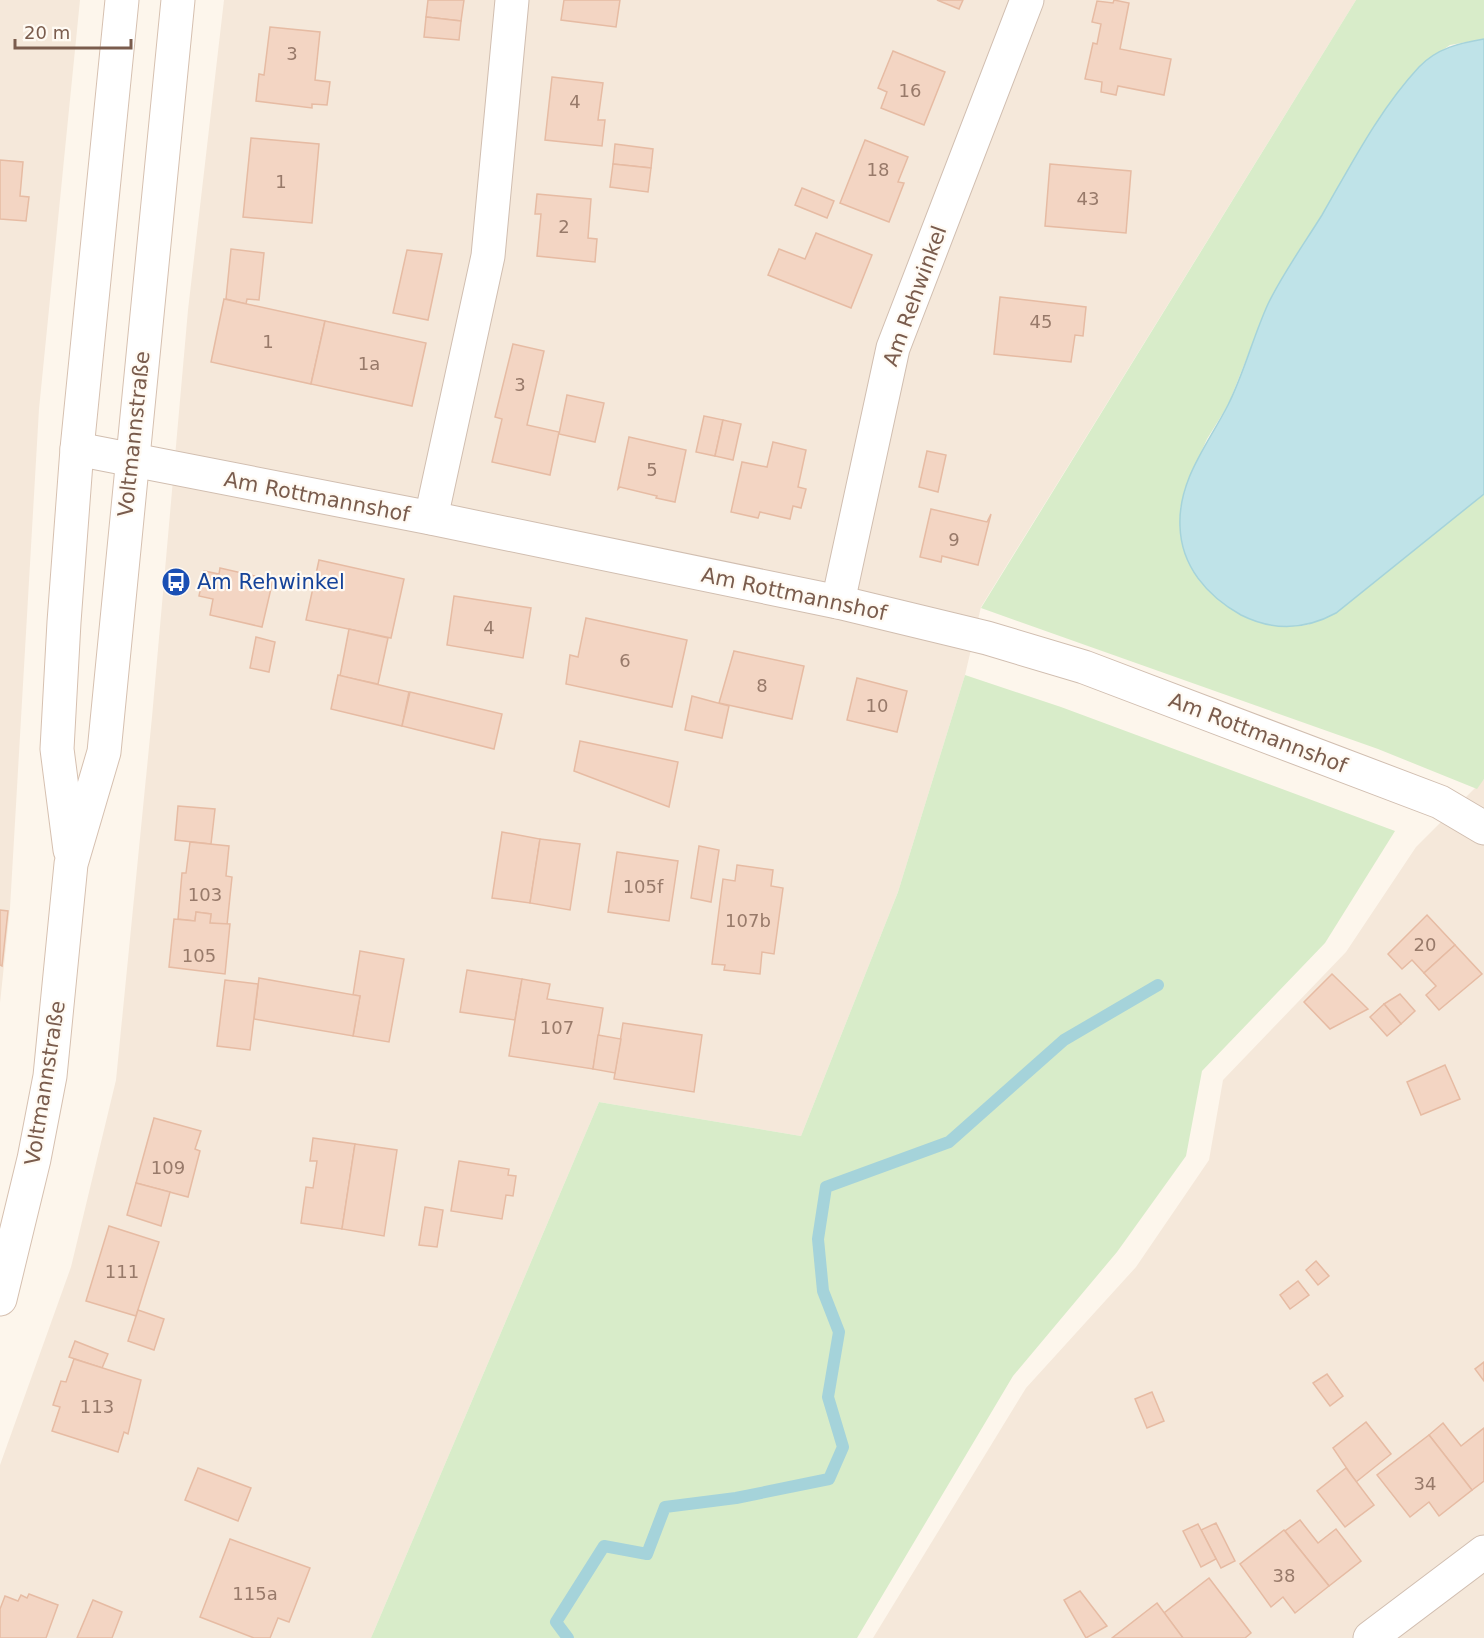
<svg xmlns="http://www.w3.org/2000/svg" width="1484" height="1638" font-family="'DejaVu Sans',sans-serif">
  <rect width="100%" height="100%" fill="#fdf6ec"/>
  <!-- residential -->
  <g fill="#f5e8da">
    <path d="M0,0H80L39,409L10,908L0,1003Z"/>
    <path d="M224,0H1356L981,607L965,675L898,892L801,1136L599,1102L371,1638H0V1465L71,1267L116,1080L152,717L188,310Z"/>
    <path d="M1484,779V1638H873L1026,1388L1136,1267L1209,1160L1223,1080L1346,952L1416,847Z"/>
  </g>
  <!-- green -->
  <g fill="#d8ecc9">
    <path d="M1356,0H1484V39L1450,45L1421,65L1406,83L1367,140L1269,302L1228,405L1207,439L1185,488L1180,510L1182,543L1279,627L1307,625L1336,613L1484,494V779L1477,789L1378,749L981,608Z"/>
    <path d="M965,675L1061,707L1395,831L1325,943L1202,1071L1186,1156L1117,1252L1013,1376L857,1638H371L599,1102L801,1136L898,892Z"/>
  </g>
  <!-- water -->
  <path fill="#bfe3e8" stroke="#a5d3da" stroke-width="1.5" d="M1484,39V494L1336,613C1305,630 1273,631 1241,615C1207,596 1181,566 1180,526C1178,480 1208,444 1228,405C1244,373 1253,337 1268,304C1283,273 1304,244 1322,215C1351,165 1379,110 1419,67C1437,48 1460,43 1484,39Z"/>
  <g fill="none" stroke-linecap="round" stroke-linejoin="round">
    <!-- stream -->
    <path stroke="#a5d3da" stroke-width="12" d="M568,1638L556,1622L604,1546L647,1554L665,1507L736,1498L829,1479L843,1447L828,1397L839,1332L823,1291L818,1239L826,1187L949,1142L1064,1040L1158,985"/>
  </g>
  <!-- building -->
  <g fill="#f3d5c3" stroke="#e6bba3" stroke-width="1.5">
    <path d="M428,0H464L461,21L426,17Z"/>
    <path d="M564,0H620L616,27L561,20Z"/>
    <path d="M937,0H963L959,9Z"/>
    <path d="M1114,0L1129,3L1120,49L1171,59L1164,95L1118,86L1116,95L1101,92L1102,82L1085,79L1093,43L1097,44L1101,24L1092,22L1097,1L1113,3Z"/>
    <path d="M426,17L461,21L459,40L424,37Z"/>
    <path d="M270,27L320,32L315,80L330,82L327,105L312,104V108L256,101L259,74L264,75Z"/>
    <path d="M893,51L945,72L924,125L881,108L887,92L878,88Z"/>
    <path d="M552,77L603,83L598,120H605L602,146L545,140Z"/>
    <path d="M251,138L319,144L312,223L243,217Z"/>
    <path d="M865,140L908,157L898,182L904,183L889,222L840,203Z"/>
    <path d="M615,144L653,149L651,168L613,164Z"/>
    <path d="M0,160L23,162L20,196L29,197L26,221L0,219Z"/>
    <path d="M613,164L651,168L648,192L610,187Z"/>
    <path d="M1050,164L1131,171L1126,233L1045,226Z"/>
    <path d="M802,188L834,201L827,218L795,205Z"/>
    <path d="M537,194L591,199L588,238L597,239L595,262L537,256L541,214H535Z"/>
    <path d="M816,233L872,255L851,308L768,275L779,249L805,259Z"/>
    <path d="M231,249L264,253L259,300L247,299L246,304L226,299Z"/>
    <path d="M407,250L442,254L428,320L393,313Z"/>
    <path d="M1000,297L1086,307L1083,336L1075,335L1071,362L994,354Z"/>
    <path d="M224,299L325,321L311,384L211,362Z"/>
    <path d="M325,321L426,343L412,406L311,384Z"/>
    <path d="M513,344L544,351L527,425L559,432L550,475L492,462L502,419L495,417Z"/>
    <path d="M567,395L604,403L595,442L559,434Z"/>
    <path d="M704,416L723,420L715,456L696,452Z"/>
    <path d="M723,420L741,424L733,460L715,456Z"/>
    <path d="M629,437L686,450L675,502L656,498L657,496L620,487L618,489Z"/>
    <path d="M773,442L806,450L798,487L806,489L801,508L793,506L790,519L760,512L758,518L731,512L742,462L767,467Z"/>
    <path d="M927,451L946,455L938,492L919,487Z"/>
    <path d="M931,509L987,522L991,514L978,565L942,556L941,562L920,557Z"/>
    <path d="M319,560L404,579L391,638L306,620Z"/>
    <path d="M220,568L273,580L262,627L210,615L213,599L199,596L204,571L219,574Z"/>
    <path d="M454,596L531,608L523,658L447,645Z"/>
    <path d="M586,618L687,640L672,707L566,684L570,655L578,657Z"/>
    <path d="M349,629L388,638L378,684L340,676Z"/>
    <path d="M256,637L275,642L269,672L250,668Z"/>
    <path d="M734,651L804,666L792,719L719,703Z"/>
    <path d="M338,675L409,692L402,726L331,709Z"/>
    <path d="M857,678L907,691L897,732L847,720Z"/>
    <path d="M410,692L502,714L494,749L402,726Z"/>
    <path d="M692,696L729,706L722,738L685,730Z"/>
    <path d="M580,741L678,762L669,807L574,771Z"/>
    <path d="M178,806L215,809L211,844L175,840Z"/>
    <path d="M502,832L540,839L530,903L492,898Z"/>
    <path d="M540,839L580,844L570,910L530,903Z"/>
    <path d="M190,842L229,846L226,876L232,877L227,925L210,923L211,914L196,912L195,921L178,919L182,873H186Z"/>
    <path d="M699,846L719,850L711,902L691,898Z"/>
    <path d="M617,852L678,861L669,921L608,912Z"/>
    <path d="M737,865L773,870L771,886L783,888L774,954L762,952L760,974L724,970L725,965L712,964L723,879L735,881Z"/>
    <path d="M0,910L8,911L2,966L0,965Z"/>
    <path d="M196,912L211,914L210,923L230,924L225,974L169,967L174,919L195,921Z"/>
    <path d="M1427,915L1455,945L1424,973L1412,960L1402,969L1388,954Z"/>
    <path d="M1455,945L1482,974L1439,1010L1426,995L1436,986L1424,973Z"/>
    <path d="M360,951L404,959L389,1042L353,1036L360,996L353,995Z"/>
    <path d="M467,970L522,979L515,1020L460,1012Z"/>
    <path d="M1332,974L1368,1009L1330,1029L1304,1002Z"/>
    <path d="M259,978L360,996L353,1036L254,1019Z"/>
    <path d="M522,979L550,984L547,999L603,1008L593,1069L509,1056Z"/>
    <path d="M225,980L258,984L250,1050L217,1046Z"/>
    <path d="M1400,994L1415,1011L1401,1024L1384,1004Z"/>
    <path d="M1384,1004L1401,1024L1387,1036L1370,1017Z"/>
    <path d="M623,1023L702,1035L694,1092L614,1079Z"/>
    <path d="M598,1035L621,1039L615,1073L593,1069Z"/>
    <path d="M1445,1065L1460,1099L1421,1115L1407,1082Z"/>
    <path d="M154,1118L201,1131L195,1149L200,1151L188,1197L136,1183Z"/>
    <path d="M313,1138L355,1144L342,1229L301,1223L306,1187L313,1188L317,1161H310Z"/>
    <path d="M355,1144L397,1150L384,1236L342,1229Z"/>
    <path d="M459,1161L509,1169L508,1175L516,1176L513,1196L506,1195L502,1219L451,1211Z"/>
    <path d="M136,1183L170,1192L161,1226L127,1215Z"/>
    <path d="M425,1207L443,1210L437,1247L419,1245Z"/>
    <path d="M109,1226L159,1242L136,1316L86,1301Z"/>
    <path d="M1316,1261L1329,1276L1318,1285L1306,1270Z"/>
    <path d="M1298,1281L1309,1295L1290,1309L1280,1295Z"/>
    <path d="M138,1310L164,1319L154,1350L128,1341Z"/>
    <path d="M75,1341L108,1354L102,1368L69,1357Z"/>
    <path d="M74,1359L141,1380L128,1434L124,1432L118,1452L52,1431L60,1407L53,1405L61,1381L66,1382Z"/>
    <path d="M1484,1362V1381L1475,1369Z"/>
    <path d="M1327,1374L1343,1396L1330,1406L1313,1383Z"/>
    <path d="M1152,1392L1164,1421L1147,1428L1135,1399Z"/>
    <path d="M1366,1422L1391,1454L1356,1482L1333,1448Z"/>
    <path d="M1443,1423L1461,1446L1484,1428V1481L1472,1490L1429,1435Z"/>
    <path d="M1429,1435L1472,1490L1439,1516L1429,1502L1410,1517L1377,1475Z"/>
    <path d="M198,1468L251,1488L238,1521L185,1500Z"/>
    <path d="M1346,1468L1374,1505L1345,1527L1317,1491Z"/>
    <path d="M1300,1520L1318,1543L1336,1529L1361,1561L1329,1586L1285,1531Z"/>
    <path d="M1216,1523L1235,1561L1221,1568L1201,1530Z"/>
    <path d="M1198,1524L1216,1559L1201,1567L1183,1531Z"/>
    <path d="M1284,1530L1329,1586L1295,1613L1283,1597L1271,1607L1240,1564Z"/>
    <path d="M230,1539L310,1568L289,1622L278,1618L270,1638H254L200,1617Z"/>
    <path d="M1209,1578L1251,1633L1245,1638H1183L1164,1613Z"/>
    <path d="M1080,1591L1107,1626L1086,1638L1064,1600Z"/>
    <path d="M29,1594L58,1605L46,1638H0V1609L5,1596L18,1601L21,1595L27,1598Z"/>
    <path d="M93,1600L122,1612L112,1638H77Z"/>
    <path d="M1157,1603L1183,1638H1112Z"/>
  </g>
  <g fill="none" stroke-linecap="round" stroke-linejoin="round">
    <!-- street casing -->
    <g stroke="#d1beb0" stroke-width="35">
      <g id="street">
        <path d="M77,449L431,518L838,602L987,638L1084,667L1440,802L1484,828"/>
        <path d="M431,518L488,256L512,0"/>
        <path d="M838,602L893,348L1027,0"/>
        <path d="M1370,1638L1484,1552"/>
      </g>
    </g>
    <!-- secondary casing -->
    <g stroke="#d6c0b0" stroke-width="35">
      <g id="secondary">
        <path d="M70,850L57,749L64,622L77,449L122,0"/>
        <path d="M0,1299L34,1159L50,1076L71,864L104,752L178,0"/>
      </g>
    </g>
    <!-- street -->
    <use href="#street" stroke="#fff" stroke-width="33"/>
    <!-- secondary -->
    <use href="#secondary" stroke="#fff" stroke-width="33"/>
  </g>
  <!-- icons -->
  <defs>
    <g id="bus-disc" transform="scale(1.5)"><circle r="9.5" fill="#1a4fb4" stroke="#fffaf3"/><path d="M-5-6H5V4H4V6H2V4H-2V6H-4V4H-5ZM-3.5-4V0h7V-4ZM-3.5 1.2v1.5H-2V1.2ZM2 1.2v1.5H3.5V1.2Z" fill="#fff"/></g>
  </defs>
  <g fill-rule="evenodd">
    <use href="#bus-disc" x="176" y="582"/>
  </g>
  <g text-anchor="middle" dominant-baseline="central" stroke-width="4.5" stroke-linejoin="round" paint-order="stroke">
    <!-- number labels -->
    <g font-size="18" fill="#987a6a">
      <text x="292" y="53">3</text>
      <text x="910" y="90">16</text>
      <text x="575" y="101">4</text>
      <text x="878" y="169">18</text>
      <text x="281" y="181">1</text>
      <text x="1088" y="198">43</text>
      <text x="564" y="226">2</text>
      <text x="1041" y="321">45</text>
      <text x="268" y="341">1</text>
      <text x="369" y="363">1a</text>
      <text x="520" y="384">3</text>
      <text x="652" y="469">5</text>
      <text x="954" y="539">9</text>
      <text x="489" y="627">4</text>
      <text x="625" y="660">6</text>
      <text x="762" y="685">8</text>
      <text x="877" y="705">10</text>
      <text x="643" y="886">105f</text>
      <text x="205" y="894">103</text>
      <text x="748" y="920">107b</text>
      <text x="1425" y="944">20</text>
      <text x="199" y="955">105</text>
      <text x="557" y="1027">107</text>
      <text x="168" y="1167">109</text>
      <text x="122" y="1271">111</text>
      <text x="97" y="1406">113</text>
      <text x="1425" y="1483">34</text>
      <text x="1284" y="1575">38</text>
      <text x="255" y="1593">115a</text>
    </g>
    <!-- street labels -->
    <g font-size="21" fill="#7a5c4d" stroke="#fffaf3">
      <text transform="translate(915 296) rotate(-70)">Am Rehwinkel</text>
      <text transform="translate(134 434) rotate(-84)">Voltmannstraße</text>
      <text transform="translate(317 497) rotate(11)">Am Rottmannshof</text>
      <text transform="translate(794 594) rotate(12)">Am Rottmannshof</text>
      <text transform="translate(1258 733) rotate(21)">Am Rottmannshof</text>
      <text transform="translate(45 1083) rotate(-81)">Voltmannstraße</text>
    </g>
    <!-- transit labels -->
    <g font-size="21" fill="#164399" stroke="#fffaf3" text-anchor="start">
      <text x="197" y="582">Am Rehwinkel</text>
    </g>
  </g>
  <!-- scale -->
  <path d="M15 39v9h116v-9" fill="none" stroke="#7a5c4d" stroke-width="3"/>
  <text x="24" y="39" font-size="18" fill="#7a5c4d" stroke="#fffaf3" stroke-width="4.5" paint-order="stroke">20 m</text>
</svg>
